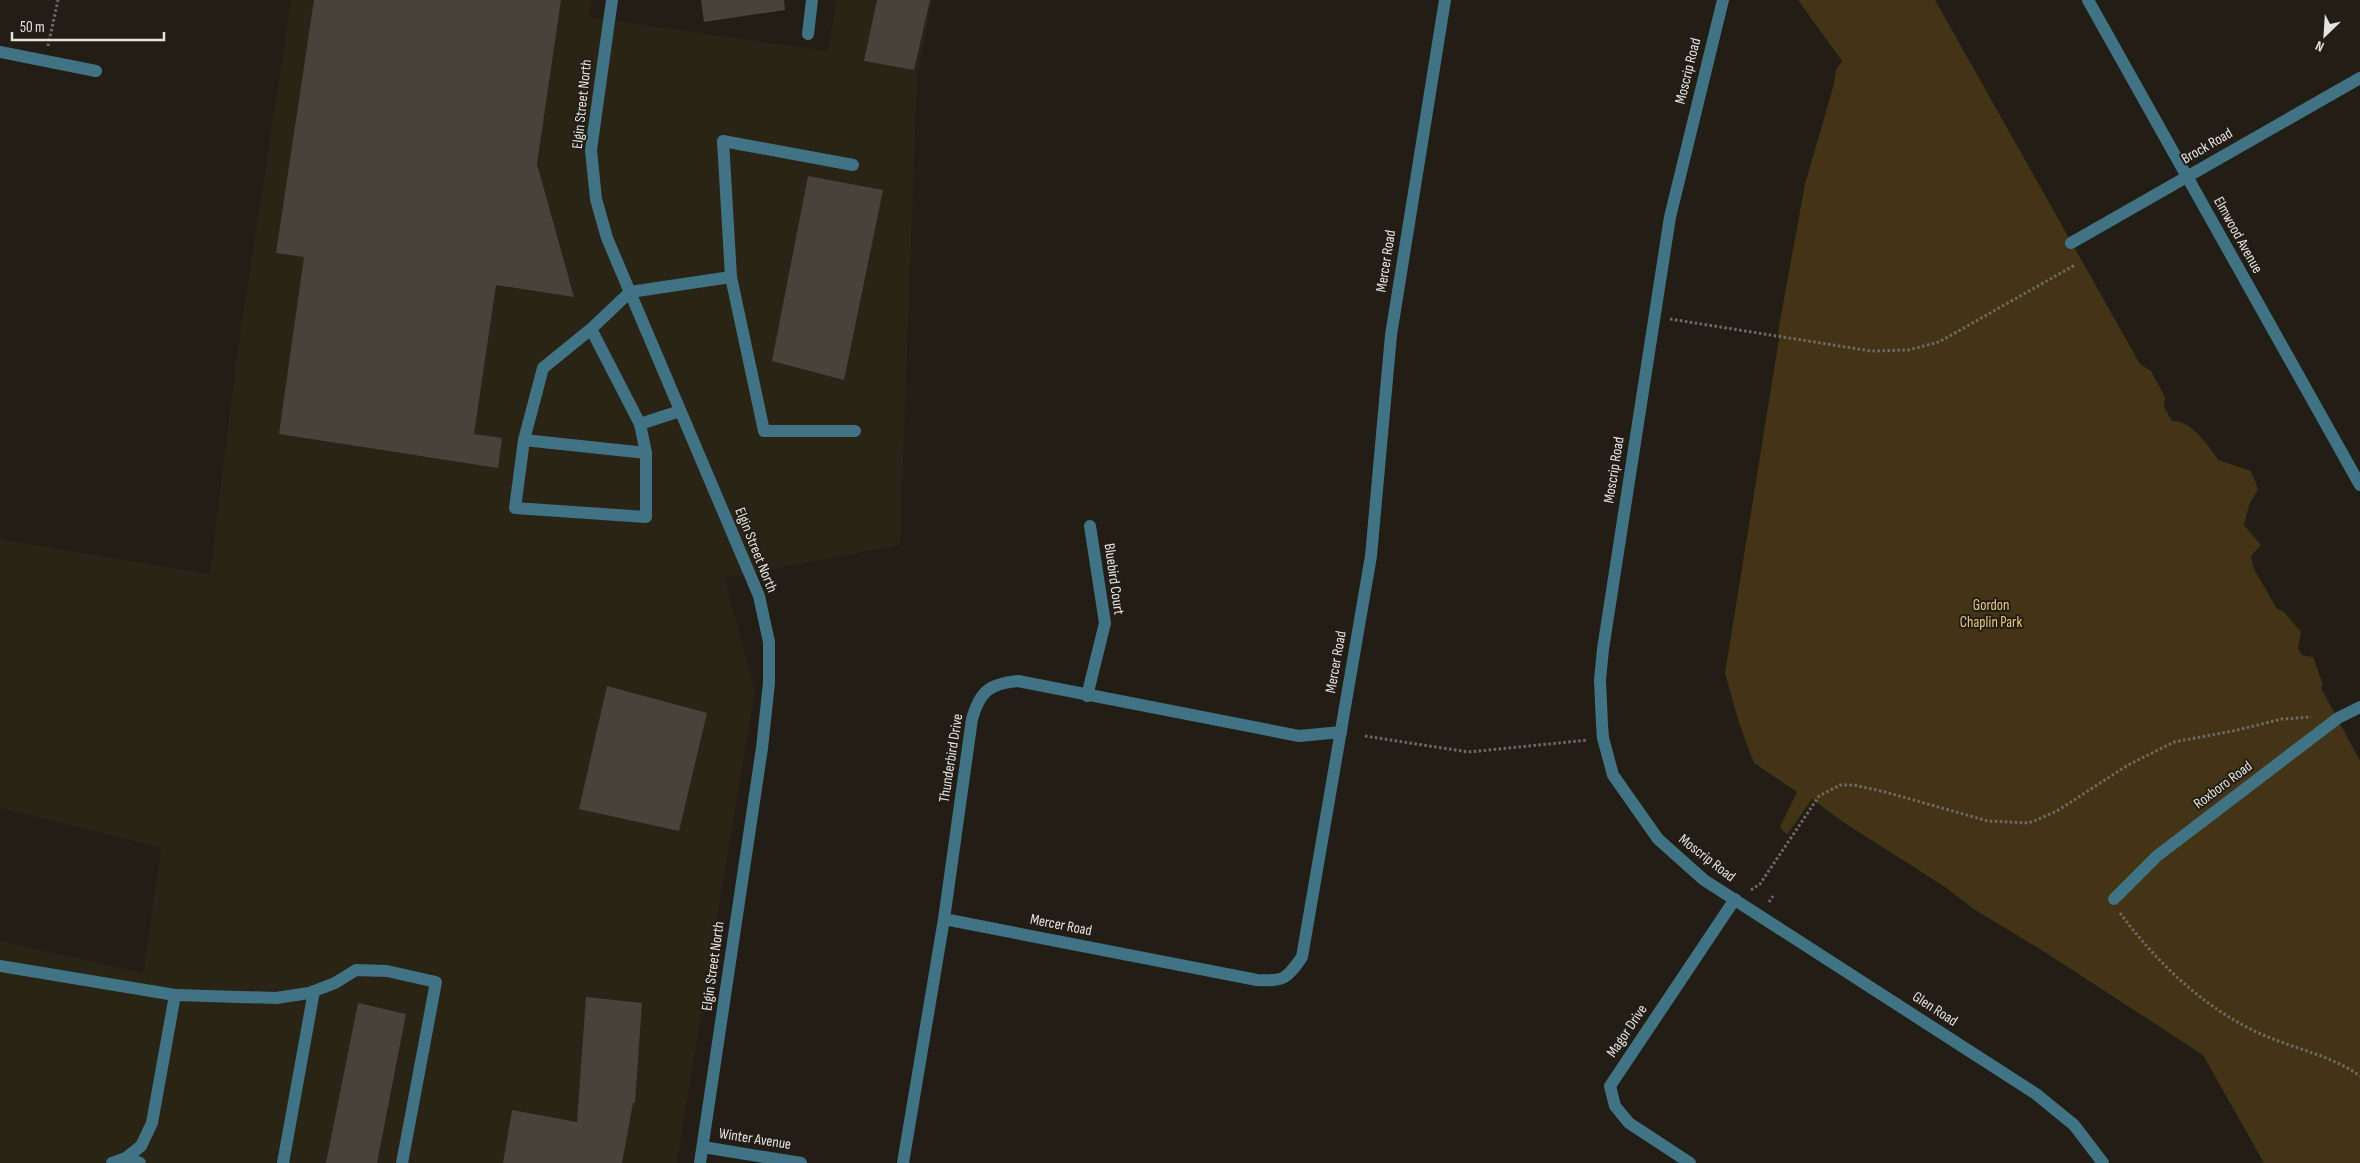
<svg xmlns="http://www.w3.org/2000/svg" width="2360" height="1163" font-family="'Sofia Sans Condensed',sans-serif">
  <rect width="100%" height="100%" fill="#221e16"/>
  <!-- built -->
  <path fill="#2a2416" d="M291,0H592L589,17L828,51L836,0H932L917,79L900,545L725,578L755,692L677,1163H0V941L143,973L161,848L0,808V539L210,574L236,361Z"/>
  <!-- green -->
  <path fill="#423415" d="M1798,0H1935L2140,364L2151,371L2165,397L2164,407L2172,421C2190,420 2209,445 2218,460L2251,471L2258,489L2249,505L2244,525L2261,545L2251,556L2254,569L2277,609L2283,611L2301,632L2298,648L2302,655L2313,657L2323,685L2321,688L2360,761V1163H2264L2203,1055L2040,949L1975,910L1945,887L1843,822L1812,799L1787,835L1780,827L1797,792L1754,763L1739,723L1725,673L1779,339L1778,332L1805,184L1834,84L1836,70L1842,61Z"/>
  <!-- building -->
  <g fill="#47423a">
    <path d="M314,0H561L537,164L574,297L496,285L474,434L502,438L498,468L279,434L304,257L276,253Z"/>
    <path d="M701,0H784L785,10L704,22Z"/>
    <path d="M877,0H930L914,70L864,61Z"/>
    <path d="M808,176L883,190L844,380L772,361Z"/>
    <path d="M607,686L707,713L679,831L579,809Z"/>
    <path d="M586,997L642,1003L635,1103H633L622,1163H503L512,1110L577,1122Z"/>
    <path d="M358,1003L406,1014L377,1163H326Z"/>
  </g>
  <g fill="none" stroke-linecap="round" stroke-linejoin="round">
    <!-- path -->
    <g stroke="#6d6a63" stroke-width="3" stroke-dasharray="2.5 2.5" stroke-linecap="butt">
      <path d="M48,46L58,0"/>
      <path d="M1670,319L1871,351L1908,350L1939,342L2075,265"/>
      <path d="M1365,736L1468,752L1588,740"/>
      <path d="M1719,872L1724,863"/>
      <path d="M1751,890L1760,884L1819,796L1840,785H1854L1885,792L1988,821L2029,823L2057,811L2128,765L2174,742L2233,731L2282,719L2311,717"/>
      <path d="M1769,902L1773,896"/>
      <path d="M2120,913C2157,963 2205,1009 2261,1034C2294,1049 2331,1055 2360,1076"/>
    </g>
    <!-- minor -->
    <g stroke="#407383" stroke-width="12">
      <path d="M612,0L591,150L596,199L607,238L759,596L769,642V683L762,748L700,1163"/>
      <path d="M1723,0L1670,217L1603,649L1600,680L1602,725L1603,738L1613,775L1658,839L1704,880L2036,1094L2074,1125L2103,1163"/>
      <path d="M2088,0L2360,485"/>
      <path d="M808,34L812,0"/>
      <path d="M0,52L96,71"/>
      <path d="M853,165L723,141L731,277L764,431H855"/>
      <path d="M2071,243L2360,78"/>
      <path d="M591,329L640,424"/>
      <path d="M680,411L640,424L646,453V517L515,508L524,440L543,368L591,329L630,292L731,277"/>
      <path d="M524,440L646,453"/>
      <path d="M1087,696L1105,623L1090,526"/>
      <path d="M2114,899L2157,856L2338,718L2360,707"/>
      <path d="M944,919L1257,980C1284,981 1286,980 1302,957L1371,556L1391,335L1445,0"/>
      <path d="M0,966L175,995L152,1123L141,1146L126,1158L112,1163"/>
      <path d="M175,995L276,998L309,993L335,983L356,970L387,971L436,982L402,1163"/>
      <path d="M703,1147L801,1163"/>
      <path d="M126,1158L140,1163"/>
      <path d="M283,1163L314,991"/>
      <path d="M903,1163L944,919L972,719C980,691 989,684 1018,681L1299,736L1341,732"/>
      <path d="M1690,1163L1629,1123L1615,1106L1610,1086L1735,899"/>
    </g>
  </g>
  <g text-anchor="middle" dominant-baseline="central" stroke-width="4" stroke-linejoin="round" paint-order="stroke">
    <!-- street labels -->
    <g font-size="15" fill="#e5e3dd" stroke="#221e16">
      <text transform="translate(1688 71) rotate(-76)">Moscrip Road</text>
      <text transform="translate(582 104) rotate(-84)">Elgin Street North</text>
      <text transform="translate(2207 146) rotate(-30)">Brock Road</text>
      <text transform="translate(2238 235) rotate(61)">Elmwood Avenue</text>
      <text transform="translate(1386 261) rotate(-81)">Mercer Road</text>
      <text transform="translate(1614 470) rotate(-81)">Moscrip Road</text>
      <text transform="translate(756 550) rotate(68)">Elgin Street North</text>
      <text transform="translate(1114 579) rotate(82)">Bluebird Court</text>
      <text transform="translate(1336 662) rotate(-80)">Mercer Road</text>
      <text transform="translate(951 758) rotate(-81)">Thunderbird Drive</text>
      <text transform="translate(2223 785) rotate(-37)">Roxboro Road</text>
      <text transform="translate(1707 858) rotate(38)">Moscrip Road</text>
      <text transform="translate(1061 925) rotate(11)">Mercer Road</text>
      <text transform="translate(713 966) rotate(-82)">Elgin Street North</text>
      <text transform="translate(1935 1009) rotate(33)">Glen Road</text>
      <text transform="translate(1627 1031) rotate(-56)">Magor Drive</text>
      <text transform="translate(755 1139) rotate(9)">Winter Avenue</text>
    </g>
    <!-- park labels -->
    <g font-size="15" fill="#ebc87b" stroke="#221e16">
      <text x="1991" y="605">Gordon<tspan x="1991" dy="17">Chaplin Park</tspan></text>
    </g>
  </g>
  <!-- north arrow -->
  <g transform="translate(2325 35) rotate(205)" stroke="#221e16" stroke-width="4" paint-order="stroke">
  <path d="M0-4L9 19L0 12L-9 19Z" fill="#e5e3dd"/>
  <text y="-8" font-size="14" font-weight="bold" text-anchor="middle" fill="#e5e3dd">N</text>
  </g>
  <!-- scale -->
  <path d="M12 32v8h152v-8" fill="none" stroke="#e5e3dd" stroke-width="2.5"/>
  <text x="20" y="32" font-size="15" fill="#e5e3dd" stroke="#221e16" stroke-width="4" paint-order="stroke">50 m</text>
</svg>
